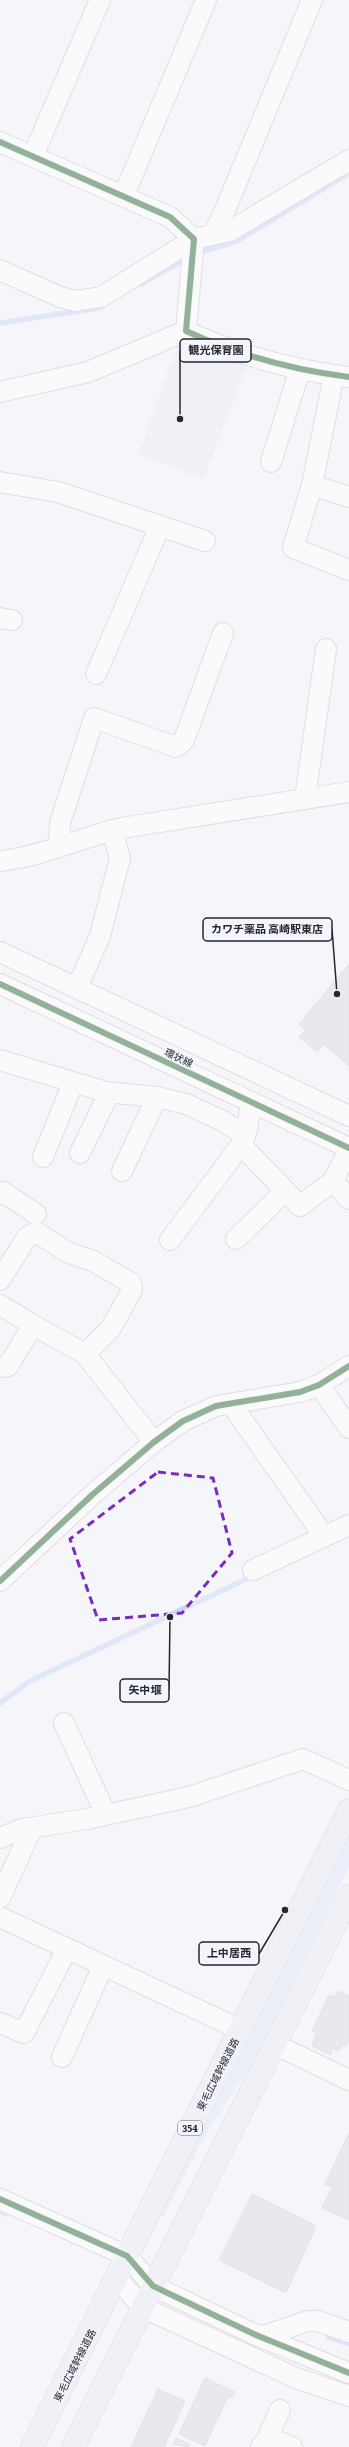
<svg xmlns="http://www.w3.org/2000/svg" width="349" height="2447" font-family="Literata,'Noto Sans JP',serif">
  <rect width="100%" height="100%" fill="#f5f6fa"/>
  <!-- built -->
  <path fill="#e6eaf4" d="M180,339L247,366L204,478L138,455Z"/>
  <!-- green -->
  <path fill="#dde6fb" d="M349,1837V1867L247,2072L202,2141L164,2216L161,2215Z"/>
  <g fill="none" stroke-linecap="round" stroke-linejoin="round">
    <!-- stream -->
    <g stroke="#c6d5fb" stroke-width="5.5">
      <path d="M197,253L237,241L349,173"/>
      <path d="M141,284L189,257"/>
      <path d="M0,323L99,308L107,303"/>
      <path d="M0,1703L30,1681L255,1575"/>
      <path d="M0,2211L6,2214"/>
      <path d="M328,2337L349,2344"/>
    </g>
  </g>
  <!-- building -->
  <g fill="#d8d9dc" stroke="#cbcccf">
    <path d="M349,964V1066L324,1044L317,1052L299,1037L306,1030L299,1024Z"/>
    <path d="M338,1991L349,1996V2040L346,2046L342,2045L339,2051L333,2048L330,2055L312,2046L317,2033L312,2031L329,1995L335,1997Z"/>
    <path d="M349,2133V2220L322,2208L332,2187L325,2184Z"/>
    <path d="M252,2194L316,2226L286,2293L219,2260Z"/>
    <path d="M205,2378L235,2392L232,2398L228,2396L205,2446L179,2434Z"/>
    <path d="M158,2389L185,2401L164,2447H131Z"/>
    <path d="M176,2438L189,2444L188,2447L173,2444Z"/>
  </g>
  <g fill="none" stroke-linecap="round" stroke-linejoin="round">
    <!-- minor casing -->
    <g stroke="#c2c3c6" stroke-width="22">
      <g id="minor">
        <path d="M0,142L170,217L194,239L186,331C238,355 291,370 349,377"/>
        <path d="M33,156L100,0"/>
        <path d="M124,195L206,0"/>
        <path d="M213,234L223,215L312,0"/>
        <path d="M0,270L60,297L76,301L101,297L194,239L230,231L349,160"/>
        <path d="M334,375L312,485L293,548L349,570"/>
        <path d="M0,392L88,372L186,331"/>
        <path d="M271,462L300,369"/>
        <path d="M0,482L58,492L205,541"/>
        <path d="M312,485L349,497"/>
        <path d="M0,618L12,620"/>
        <path d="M96,674L160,526"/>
        <path d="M305,799L326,649"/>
        <path d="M59,847L60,823L94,718L176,747L184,740L223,633"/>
        <path d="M0,861C42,857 81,837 122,828L349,792"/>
        <path d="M0,952L349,1116"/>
        <path d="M0,984L349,1148"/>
        <path d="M77,988L100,936L120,858L112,830"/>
        <path d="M0,1060L106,1092L157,1097L186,1104L223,1121L245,1136"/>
        <path d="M241,1145L300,1206L333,1181L349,1199"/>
        <path d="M80,1153L109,1093"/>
        <path d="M43,1157L73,1083"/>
        <path d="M122,1171L157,1097"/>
        <path d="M333,1181L349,1150"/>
        <path d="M0,1194L3,1192L36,1214"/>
        <path d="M236,1239L285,1191"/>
        <path d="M170,1240L241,1145L247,1130L251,1102"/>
        <path d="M0,1280L27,1237L36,1232L67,1252L93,1261L131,1283L132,1290L111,1328L85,1354"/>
        <path d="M0,1305L33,1325"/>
        <path d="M0,1367L8,1366L33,1325L85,1354L154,1442"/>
        <path d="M319,1385L349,1428"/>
        <path d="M231,1404L324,1536"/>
        <path d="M253,1570L349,1525"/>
        <path d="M0,1581L92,1495L154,1442L183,1421L216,1406L300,1392L319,1385L349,1366"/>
        <path d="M64,1723L106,1815"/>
        <path d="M0,1838L22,1829L87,1819L189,1797L303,1759L349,1780"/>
        <path d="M0,1898L32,1828"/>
        <path d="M0,1917L239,2029"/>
        <path d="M0,2023L24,2033L67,1949"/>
        <path d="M276,2045L349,2080"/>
        <path d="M62,2057L103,1966"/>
        <path d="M0,2199L127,2256L153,2286L256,2335L349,2373"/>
        <path d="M117,2278L142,2307L296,2378L349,2396"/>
        <path d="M256,2335L264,2336L308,2321H318L349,2332"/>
        <path d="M270,2440V2432L280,2410"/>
        <path d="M261,2447C267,2434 283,2443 292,2447"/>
      </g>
    </g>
    <!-- highway casing -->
    <g stroke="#d0d1d3" stroke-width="24">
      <g id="highway">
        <path d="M32,2447L349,1810"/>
        <path d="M73,2447L349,1896"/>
      </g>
    </g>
    <!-- minor -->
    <use href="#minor" stroke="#fefefe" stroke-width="20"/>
    <!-- highway -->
    <use href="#highway" stroke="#e8ebf2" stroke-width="22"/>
    <!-- cycleway casing -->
    <g stroke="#f2f5fd" stroke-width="8">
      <g id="cycleway">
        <path d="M0,142L170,217L194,239L186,331C238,355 291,370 349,377"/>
        <path d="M0,984L349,1148"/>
        <path d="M0,1581L92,1495L154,1442L183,1421L216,1406L300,1392L319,1385L349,1366"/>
        <path d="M0,2199L127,2256L153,2286L256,2335L349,2373"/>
      </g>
    </g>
    <!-- cycleway -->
    <use href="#cycleway" stroke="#1b5e20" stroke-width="6"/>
  </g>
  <!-- marked area -->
  <path d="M0 0H349V2447H0ZM158,1472L213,1478L232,1553L182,1613L98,1620L70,1539Z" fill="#f5f6fa" fill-opacity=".55" fill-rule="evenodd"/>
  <path fill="none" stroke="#7b2cbf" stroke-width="3" stroke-dasharray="8 5" stroke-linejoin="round" d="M158,1472L213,1478L232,1553L182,1613L98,1620L70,1539Z"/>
  <g text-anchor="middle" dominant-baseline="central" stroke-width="3.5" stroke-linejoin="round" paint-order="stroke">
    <!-- shield labels -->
    <rect fill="#f2f5fd" stroke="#636569" stroke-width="1" x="178" y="2121" width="24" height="14" rx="3"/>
    <g font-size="9" font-weight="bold" fill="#26272a">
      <text x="190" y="2128">354</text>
    </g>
    <!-- street labels -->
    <g font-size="10" fill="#26272a" stroke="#f2f5fd">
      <text transform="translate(179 1057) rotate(25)">環状線</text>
      <text transform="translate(217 2074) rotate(-63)">東毛広域幹線道路</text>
      <text transform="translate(74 2365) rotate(-63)">東毛広域幹線道路</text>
    </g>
  </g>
  <!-- callouts -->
  <path fill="none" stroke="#26272a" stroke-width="1.5" d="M180 419L180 351M337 994L332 929M170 1617L169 1690M285 1910L259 1954"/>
  <g fill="#26272a" stroke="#f2f5fd" stroke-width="1.5">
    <circle cx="180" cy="419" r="4"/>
    <circle cx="337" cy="994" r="4"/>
    <circle cx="170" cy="1617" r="4"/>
    <circle cx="285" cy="1910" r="4"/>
  </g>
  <g fill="#f2f5fd" stroke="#26272a" stroke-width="1.5">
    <rect x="180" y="339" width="71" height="23" rx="4"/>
    <rect x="203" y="918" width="129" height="23" rx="4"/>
    <rect x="120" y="1679" width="49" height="23" rx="4"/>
    <rect x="199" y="1942" width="60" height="23" rx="4"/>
  </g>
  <g font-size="11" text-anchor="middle" font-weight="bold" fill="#26272a">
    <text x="216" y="354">観光保育園</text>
    <text x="267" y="933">カワチ薬品 高崎駅東店</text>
    <text x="145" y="1694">矢中堰</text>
    <text x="229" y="1957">上中居西</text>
  </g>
</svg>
